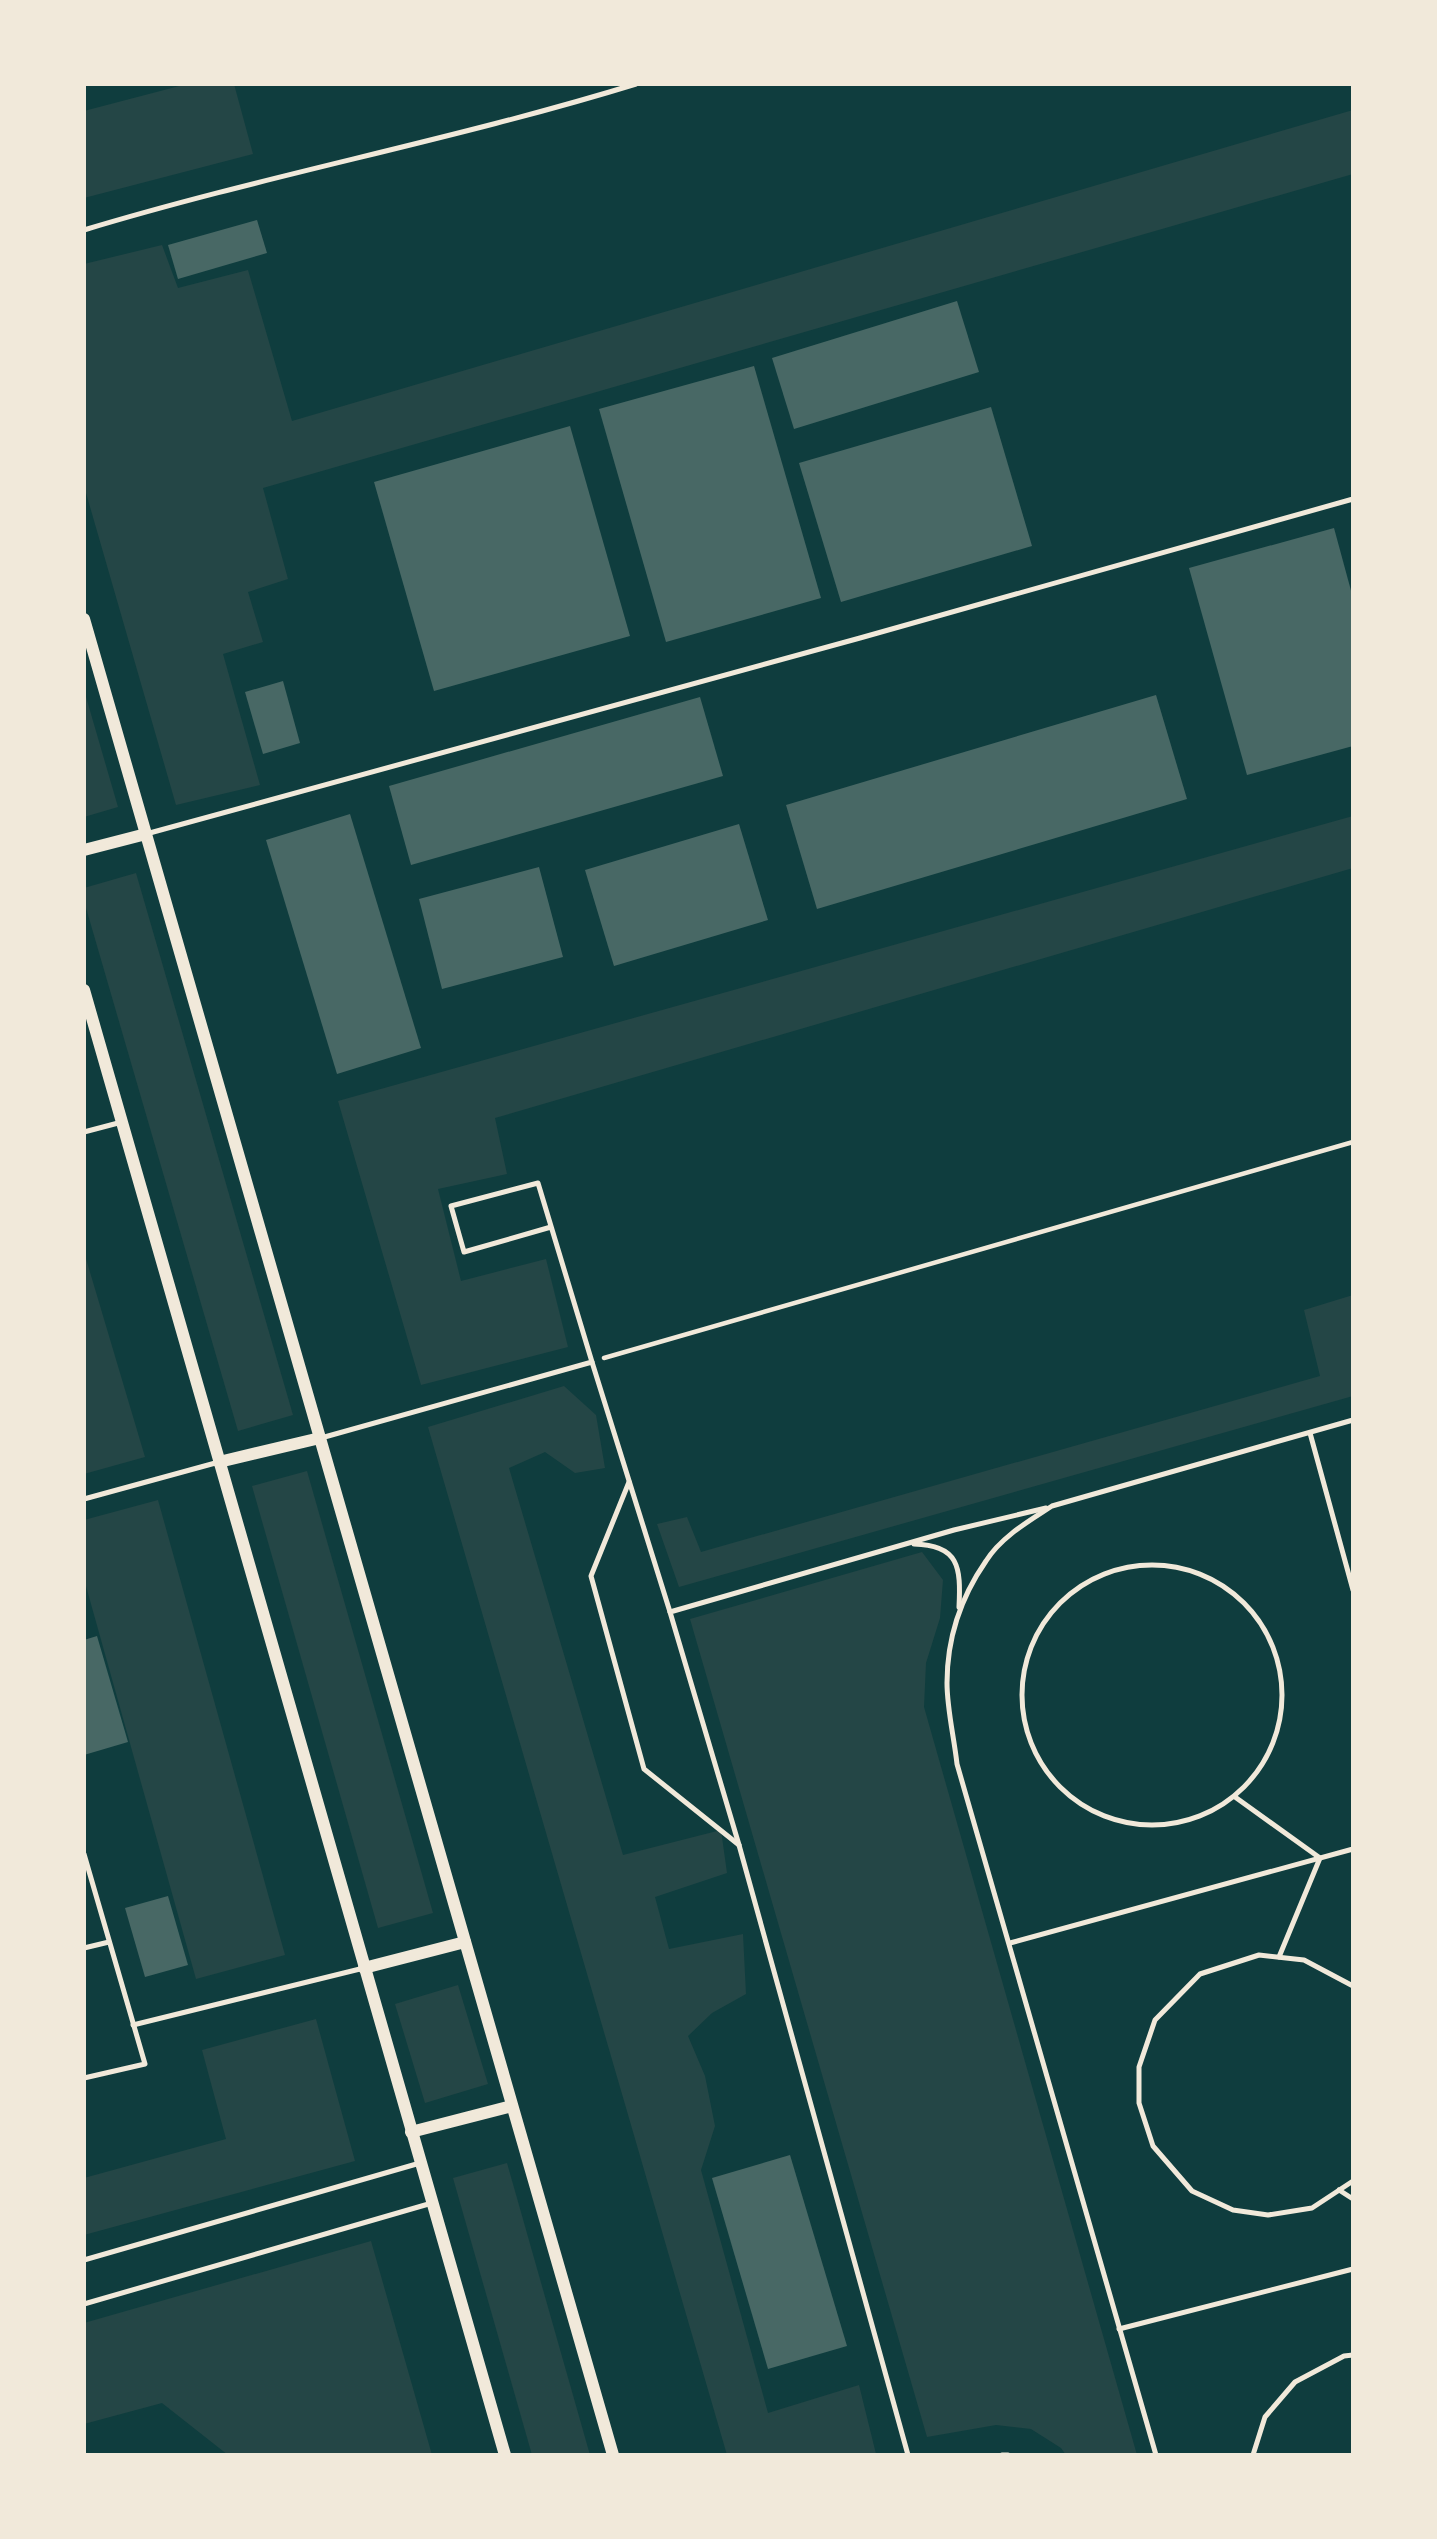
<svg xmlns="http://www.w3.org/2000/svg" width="1437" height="2539" font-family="'Nunito Sans',sans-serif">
  <rect width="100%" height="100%" fill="#0f3d3e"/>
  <!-- green -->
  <g fill="#244646">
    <path d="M187,84H234L253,154L84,198V111Z"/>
    <path d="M1353,110V174L263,488L288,579L248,592L263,642L223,654L260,785L176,805L84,486V264L162,245L178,288L248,270L292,421Z"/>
    <path d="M84,690L118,807L84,817Z"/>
    <path d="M1353,816V868L495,1118L507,1174L438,1189L461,1281L546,1259L568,1347L421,1385L338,1101Z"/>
    <path d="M136,873L293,1415L238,1431L84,901V888Z"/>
    <path d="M84,1252L145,1457L84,1474Z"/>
    <path d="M1353,1295V1396L679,1587L657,1524L687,1517L701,1552L1320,1376L1304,1310Z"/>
    <path d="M564,1386L596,1415L605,1468L575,1473L545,1452L509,1468L623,1855L721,1830L727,1873L655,1897L669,1949L743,1934L746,1994L712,2013L688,2036L705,2076L715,2126L701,2170L768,2413L859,2385L876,2454L727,2455L428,1427Z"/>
    <path d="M307,1471L433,1913L378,1928L252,1486Z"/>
    <path d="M158,1500L285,1955L196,1979L84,1579V1520Z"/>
    <path d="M922,1552L943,1580L940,1618L926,1663L924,1707L1137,2455H1066L1061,2448L1031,2429L996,2425L927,2437L690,1619Z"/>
    <path d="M458,1985L488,2084L425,2103L395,2004Z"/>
    <path d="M316,2019L355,2161L84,2235V2178L226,2139L202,2050Z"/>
    <path d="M507,2163L590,2455H532L453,2178Z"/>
    <path d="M371,2241L432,2455H228L162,2403L84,2424V2323Z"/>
  </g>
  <!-- building -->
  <g fill="#486865">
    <path d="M257,220L267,253L178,279L168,245Z"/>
    <path d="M957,301L979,372L794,429L772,358Z"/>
    <path d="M754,366L821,598L666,642L599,409Z"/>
    <path d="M991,407L1032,546L841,602L799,463Z"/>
    <path d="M570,426L630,636L434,691L374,482Z"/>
    <path d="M1334,528L1353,598V746L1247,775L1189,568Z"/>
    <path d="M283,681L300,743L263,754L245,692Z"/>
    <path d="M1156,695L1187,799L817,909L786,805Z"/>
    <path d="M700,697L723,776L411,865L389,786Z"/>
    <path d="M350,814L421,1048L337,1074L266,840Z"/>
    <path d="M739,824L768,920L614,966L585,870Z"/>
    <path d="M539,867L563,957L442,989L419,899Z"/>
    <path d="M97,1636L128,1742L84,1755V1640Z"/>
    <path d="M168,1896L188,1965L145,1977L125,1908Z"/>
    <path d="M790,2155L847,2346L768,2369L712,2178Z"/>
  </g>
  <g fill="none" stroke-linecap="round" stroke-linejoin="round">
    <!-- path -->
    <path stroke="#f1e9da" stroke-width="4.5" d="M604,1358L1353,1142"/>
    <!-- service -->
    <g stroke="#f1e9da" stroke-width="5">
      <path d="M84,230C266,175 454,140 636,84"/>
      <path d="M146,834L860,638L1353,499"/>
      <path d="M84,1132L122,1122"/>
      <path d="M551,1227L464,1252L451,1206L538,1183L592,1362"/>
      <path d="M1310,1433L1353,1590"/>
      <path d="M321,1438L592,1362L670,1612"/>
      <path d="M629,1482L591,1576L644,1769L739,1845"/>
      <path d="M84,1499L219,1462"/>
      <path d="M914,1544C959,1545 961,1567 959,1607"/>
      <circle cx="1152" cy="1695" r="130"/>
      <path d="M1235,1797L1320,1858L1279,1957"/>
      <path d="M84,1854L145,2064L84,2078"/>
      <path d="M1010,1943L1353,1849"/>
      <path d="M84,1948L109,1942"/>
      <path d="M1353,1986L1304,1960L1259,1955L1200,1974L1155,2020L1139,2067V2103L1153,2146L1192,2191L1233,2210L1268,2215L1312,2208L1353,2181"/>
      <path d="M133,2025L364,1968"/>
      <path d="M1339,2190L1353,2199"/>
      <path d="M84,2260L420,2163"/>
      <path d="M84,2304L432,2203"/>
      <path d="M1119,2329L1353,2269"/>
      <path d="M908,2455L739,1845L670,1612L954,1530L1046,1508"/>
      <path d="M1002,2455H1008"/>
      <path d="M1156,2455L957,1764C954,1737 947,1709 947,1683C947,1639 961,1597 986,1561C1001,1537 1029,1521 1052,1506L1353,1420"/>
      <path d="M1253,2455L1265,2417L1295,2382L1344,2356L1353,2355"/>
    </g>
    <!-- tertiary -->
    <g stroke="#f1e9da" stroke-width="12">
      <path d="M84,619L613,2455"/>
      <path d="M84,850L146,834"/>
      <path d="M84,990L505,2455"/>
      <path d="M219,1462L320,1438"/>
      <path d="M364,1968L465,1942"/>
      <path d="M411,2132L512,2106"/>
    </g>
  </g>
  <!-- border -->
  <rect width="1437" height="2539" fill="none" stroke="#f1e9da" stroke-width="172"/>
</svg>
